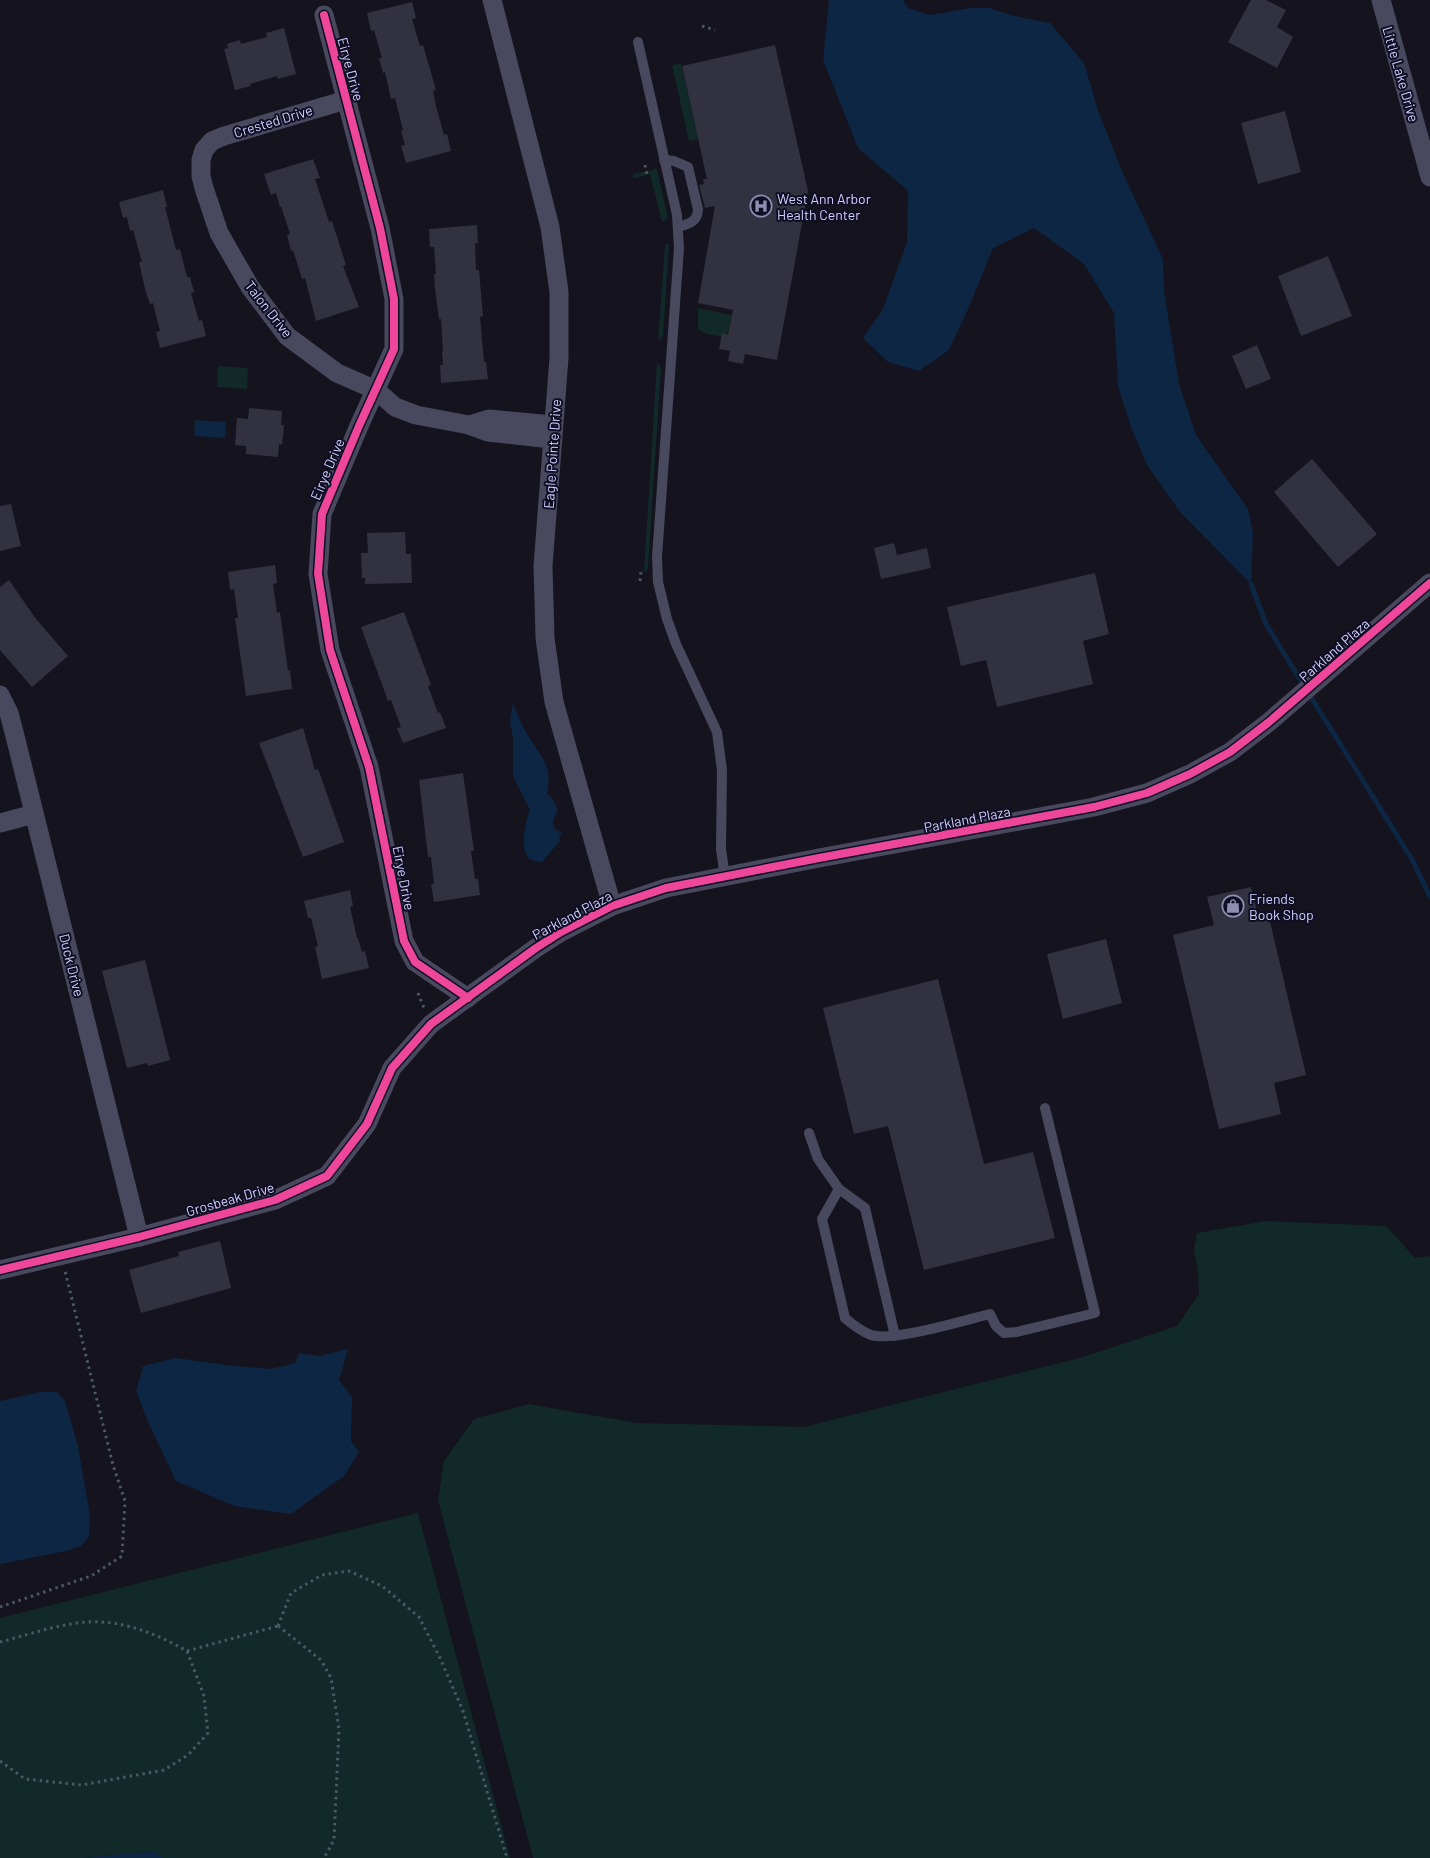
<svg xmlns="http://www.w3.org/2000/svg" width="1430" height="1858" font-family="Barlow,sans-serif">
  <rect width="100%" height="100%" fill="#14131e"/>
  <!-- green -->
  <g fill="#112928">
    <path d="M681,63L698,139L689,141L672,65Z"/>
    <path d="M655,169L657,170L668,218L662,222L650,174L635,178L632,177L634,174Z"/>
    <path d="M669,243L663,336L658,341L665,245Z"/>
    <path d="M698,308L732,315L727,338L707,334L698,329Z"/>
    <path d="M657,362L661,368L648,569L646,572H644Z"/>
    <path d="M218,366L248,368L247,389L217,387Z"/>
    <path d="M1266,1221L1386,1226L1415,1258L1430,1256V1858H533L438,1500L444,1461L474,1419L529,1404L636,1423L804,1427L1080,1358L1177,1326L1199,1294L1198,1273L1194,1249L1197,1233Z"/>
    <path d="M418,1513L510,1858H163L153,1851L85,1858H0V1618Z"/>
  </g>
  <!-- water -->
  <g fill="#0d2644">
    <path d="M829,0H903L908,8L930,15L970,8H989L1015,16L1050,23L1084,63L1098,110L1122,171L1163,259L1164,291L1179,384L1196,435L1248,509L1253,533L1251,584L1180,512L1147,465L1131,427L1118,386L1114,313L1084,264L1034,228L993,248L969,307L949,350L919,371L888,362L863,338L883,309L907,242L908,191L858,148L823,60Z"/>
    <path d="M195,420L226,422L225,438L194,436Z"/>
    <path d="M513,703C518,717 524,730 532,742C545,762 552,768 547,793L554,801L558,811L553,820L554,828L562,833L559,836L560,841L542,862C536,861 531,861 527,856C520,845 526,821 530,810L513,776V738L510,722Z"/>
    <path d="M348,1349L339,1380L352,1397L351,1441L359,1452L344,1476L291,1514L234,1506L176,1481L148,1422L136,1391L143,1366L176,1358L227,1365L271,1369L295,1363L299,1353L319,1356Z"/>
    <path d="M41,1392H57L65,1401L78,1446L90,1515L89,1537L81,1546L66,1551L0,1564V1401Z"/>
    <path d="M153,1851L163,1858H85Z"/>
  </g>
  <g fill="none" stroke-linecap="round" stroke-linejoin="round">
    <!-- stream -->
    <g stroke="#0d2644" stroke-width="5">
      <path d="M1251,584L1266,624L1304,686"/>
      <path d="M1309,694L1413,861L1430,897"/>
    </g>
  </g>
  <!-- building -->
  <g fill="#323140">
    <path d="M1251,0H1266L1286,10L1277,27L1293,37L1277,68L1228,42Z"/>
    <path d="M412,2L416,18L412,19L420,46L423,45L436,90L433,91L436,106L444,135L447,134L451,151L406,163L401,146L405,145L401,131L403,130L395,98L391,99L385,72L383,73L379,58H382L374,30L371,31L367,13Z"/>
    <path d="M284,28L296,74L278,79L277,76L250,84L251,86L235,90L224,49L228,48L227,44L240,40L241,44L267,37L266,33Z"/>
    <path d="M775,45L808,191L777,360L745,354L743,364L728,361L730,351L719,349L722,333L728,335L733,310L698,303L715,206L705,208L699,185L704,184L703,179H707L682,66Z"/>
    <path d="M1285,111L1301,172L1258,184L1241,123Z"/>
    <path d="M313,159L320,178L315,179L329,222L332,221L346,265L343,266L359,307L316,321L305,278L302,279L293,250L291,251L287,235L290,234L281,206L280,207L276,193L271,195L264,174Z"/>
    <path d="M163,190L167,207H165L176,250L180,249L187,277H190L194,292L191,293L199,321L202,320L206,336L160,348L156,332L160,331L153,303L150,304L145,289L139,262H142L133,230L130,231L127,217L123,218L119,202Z"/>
    <path d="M477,225L478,243H475L476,270H479L483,316L480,317L484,362H486L488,379L441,383L440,365H443L442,352L443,351L441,319H439L435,289L434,274H436L434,247H430L429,229Z"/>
    <path d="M1328,256L1352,316L1301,336L1278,276Z"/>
    <path d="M1257,345L1271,379L1246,389L1232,356Z"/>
    <path d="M249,408L282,411L281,425H284L282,445L279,444L278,457L246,454V446L235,445L237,418L248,419Z"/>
    <path d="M1312,459L1377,534L1338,567L1274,492Z"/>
    <path d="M11,504L21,546L0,551V506Z"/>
    <path d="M405,532L406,554H411L412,583L365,584V578H362L361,553H368L367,533Z"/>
    <path d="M894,543L897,555L927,548L931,568L881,579L874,548Z"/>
    <path d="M275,565L277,583L273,584L277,613L280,612L288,671L290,670L292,689L246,696L235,618H238L234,589L230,590L228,572Z"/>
    <path d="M1095,573L1109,634L1083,641L1093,684L997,707L986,660L961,666L947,607Z"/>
    <path d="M9,580L36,619L68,656L32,687L0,650V587Z"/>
    <path d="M404,612L431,685L428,686L438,713L440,712L446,728L403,743L397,728L401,727L391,700L388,701L361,627Z"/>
    <path d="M303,728L315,770L318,769L344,842L303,857L259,743Z"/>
    <path d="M463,773L474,851H471L475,879H478L480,895L434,902L431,884H434L431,857H428L419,780Z"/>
    <path d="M1251,887L1258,915L1268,913L1306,1075L1274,1083L1281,1114L1219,1129L1173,935L1214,925L1207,897Z"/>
    <path d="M350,890L353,906L350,907L357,938H358L362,952L365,951L369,968L322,979L315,947L318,946L311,918H308L304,901Z"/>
    <path d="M1106,939L1122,1003L1063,1019L1047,954Z"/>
    <path d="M145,960L170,1060L148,1066L147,1063L127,1068L102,971Z"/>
    <path d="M938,979L984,1164L1033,1152L1055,1238L924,1270L888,1126L854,1134L823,1008Z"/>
    <path d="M220,1241L231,1288L141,1313L129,1270L179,1256L178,1252Z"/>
  </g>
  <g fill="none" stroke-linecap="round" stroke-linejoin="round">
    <!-- path -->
    <g stroke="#495965" stroke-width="3" stroke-dasharray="2.5 4" stroke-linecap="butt">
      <path d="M702,26L715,30"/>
      <path d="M645,165L647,175"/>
      <path d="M640,581L641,572"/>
      <path d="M418,993L424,1008"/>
      <path d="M0,1607L91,1576L122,1556L125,1501L113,1465L65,1271"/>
      <path d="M278,1626L291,1593L322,1575L349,1571L382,1586L419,1617L440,1658L463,1711L507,1858"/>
      <path d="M278,1626L321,1660L331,1678L339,1729L334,1840L324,1858"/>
      <path d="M0,1642C23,1636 47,1628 71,1624C112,1616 152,1631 187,1651L278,1626"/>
      <path d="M0,1761L25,1779L82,1785L164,1770L188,1755L208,1733L204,1696L187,1651"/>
    </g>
    <!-- service -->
    <g stroke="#48495f" stroke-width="10">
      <path d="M638,42L677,215L679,248L657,557L658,582L667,619L676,644L717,732L722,770L721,849L725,877"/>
      <path d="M664,160L674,161L688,167L698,209C698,222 688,224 678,227"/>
      <path d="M809,1133L818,1159L839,1189L865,1208L895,1336"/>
      <path d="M839,1189L822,1219L845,1318C853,1325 861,1331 871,1335C893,1342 965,1320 990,1314L996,1326L1004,1333L1017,1332L1095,1313L1045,1108"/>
    </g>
    <!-- minor -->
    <g stroke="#48495f" stroke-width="19">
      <path d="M492,0L550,227L559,292V358L543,566L545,638L554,702L612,906"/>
      <path d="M1381,0L1430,177"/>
      <path d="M324,15L380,228L394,299V349L359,426L322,514L318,574L330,650L369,767L404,941L415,962L468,998"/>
      <path d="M346,100L224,136L212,141L204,150L201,160V176L204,188L219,233L250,287L287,336L337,373L376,390L395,407L416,415L469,425L488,432L552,439"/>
      <path d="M469,425L489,419L553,425"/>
      <path d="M0,695L9,713L16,740L139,1237"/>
      <path d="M0,823L34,814"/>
      <path d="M0,1270L139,1237L275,1200L327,1176L367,1124L392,1068L431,1024L536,948L561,932L612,906L666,888L819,858L1094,807L1147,793L1190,774L1230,752L1269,722L1430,583"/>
    </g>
    <!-- cycleway casing -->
    <g stroke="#100e23" stroke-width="11">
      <g id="cycleway">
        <path d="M324,15L380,228L394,299V349L359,426L322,514L318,574L330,650L369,767L404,941L415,962L468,998"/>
        <path d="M0,1270L139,1237L275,1200L327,1176L367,1124L392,1068L431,1024L536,948L561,932L612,906L666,888L819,858L1094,807L1147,793L1190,774L1230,752L1269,722L1430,583"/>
      </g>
    </g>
    <!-- cycleway -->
    <use href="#cycleway" stroke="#ed469a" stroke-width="8"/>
  </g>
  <!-- icons -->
  <defs>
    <g id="hospital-ring" transform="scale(1.125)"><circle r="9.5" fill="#100e23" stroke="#8f8db0" stroke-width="1.5"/><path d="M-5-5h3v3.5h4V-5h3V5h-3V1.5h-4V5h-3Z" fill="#8f8db0"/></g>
    <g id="shop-ring" transform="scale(1.125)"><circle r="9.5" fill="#100e23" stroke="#8f8db0" stroke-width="1.5"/><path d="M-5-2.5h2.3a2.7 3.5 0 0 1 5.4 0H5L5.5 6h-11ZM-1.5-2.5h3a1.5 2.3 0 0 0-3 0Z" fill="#8f8db0"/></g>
  </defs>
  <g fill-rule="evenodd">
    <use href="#hospital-ring" x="761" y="206"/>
    <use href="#shop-ring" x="1233" y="906"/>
  </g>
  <g text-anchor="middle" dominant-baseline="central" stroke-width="4" stroke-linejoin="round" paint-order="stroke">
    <!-- street labels -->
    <g font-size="14" fill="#d1cfff" stroke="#100e23">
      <text transform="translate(351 69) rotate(75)">Eirye Drive</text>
      <text transform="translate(1401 74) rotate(74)">Little Lake Drive</text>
      <text transform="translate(273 121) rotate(-17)">Crested Drive</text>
      <text transform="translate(269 309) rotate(52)">Talon Drive</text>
      <text transform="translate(552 454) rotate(-86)">Eagle Pointe Drive</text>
      <text transform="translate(327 469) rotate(-67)">Eirye Drive</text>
      <text transform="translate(1334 650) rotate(-41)">Parkland Plaza</text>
      <text transform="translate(967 819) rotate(-11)">Parkland Plaza</text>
      <text transform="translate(404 878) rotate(79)">Eirye Drive</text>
      <text transform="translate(572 915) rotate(-28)">Parkland Plaza</text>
      <text transform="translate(72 965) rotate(76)">Duck Drive</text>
      <text transform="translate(230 1199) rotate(-16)">Grosbeak Drive</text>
    </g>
    <!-- poi labels -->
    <g font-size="14" fill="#d1cfff" stroke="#100e23" text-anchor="start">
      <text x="777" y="198">West Ann Arbor<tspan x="777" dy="16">Health Center</tspan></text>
      <text x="1249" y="898">Friends<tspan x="1249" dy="16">Book Shop</tspan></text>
    </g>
  </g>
</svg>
